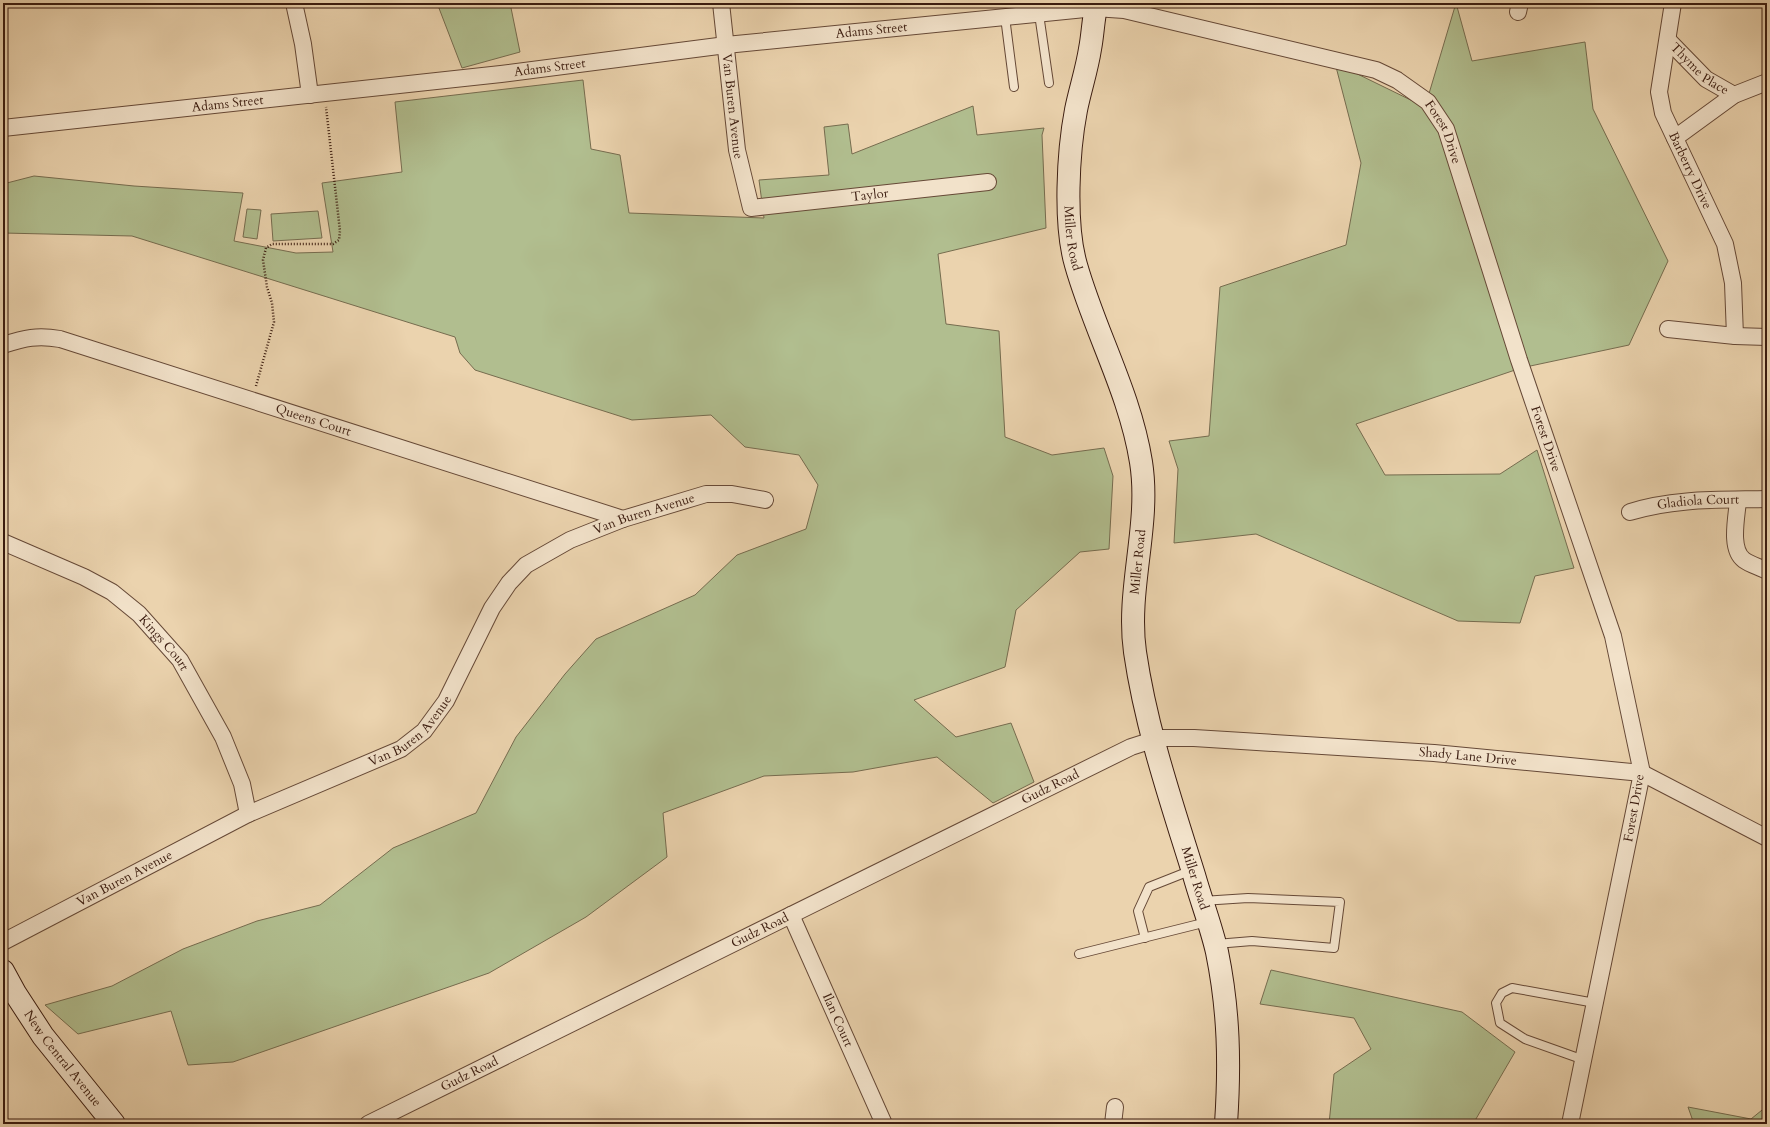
<svg xmlns="http://www.w3.org/2000/svg" width="1770" height="1127" font-family="Cardo,serif">
  <rect width="100%" height="100%" fill="#ebd3ae"/>
  <filter id="stains"><feTurbulence type="fractalNoise" baseFrequency=".005" numOctaves="4"/><feColorMatrix values="0 0 0 0 .2 0 0 0 0 .09 0 0 0 0 .02 0 0 0 .5 -.17"/></filter>
  <radialGradient id="worn" r=".72"><stop offset=".6" stop-color="#630" stop-opacity="0"/><stop offset="1" stop-color="#630" stop-opacity=".3"/></radialGradient>
  <!-- green -->
  <g fill="#b1be8f" stroke="#766c4f">
    <path d="M437,3H510L520,52L462,68Z"/>
    <path d="M1456,3L1472,61L1585,42L1593,109L1668,261L1629,345L1521,368L1356,424L1385,475L1500,474L1537,450L1574,568L1535,576L1520,623L1458,621L1256,534L1174,543L1178,469L1169,441L1209,436L1220,287L1346,245L1361,163L1335,63L1425,107Z"/>
    <path d="M583,80L591,149L620,155L629,213L764,218L759,180L829,175L824,127L848,124L852,154L973,106L977,135L1044,128L1042,135L1046,228L938,254L946,324L999,331L1005,437L1052,455L1104,448L1113,476L1109,549L1080,552L1016,610L1005,667L914,700L956,737L1011,723L1034,782L993,803L937,757L853,772L764,776L663,813L667,857L586,917L489,973L233,1062L188,1065L171,1011L78,1034L45,1005L112,986L183,949L257,921L320,905L393,848L476,813L516,737L565,674L596,639L695,595L737,555L806,529L818,485L799,455L745,447L711,415L632,420L475,370L460,353L455,337L132,236L3,233V184L34,176L134,186L243,193L234,241L296,253L333,252L322,183L402,172L395,102Z"/>
    <path d="M247,209L261,210L257,239L243,237Z"/>
    <path d="M318,211L322,238L273,241L271,214Z"/>
    <path d="M1271,970L1462,1012L1515,1052L1473,1124H1329L1334,1074L1371,1049L1354,1018L1260,1004Z"/>
    <path d="M1767,1106V1124H1694L1688,1107L1751,1119Z"/>
  </g>
  <g fill="none" stroke-linecap="round" stroke-linejoin="round">
    <!-- lane casing -->
    <g stroke="#664937" stroke-width="10">
      <g id="lane">
        <path d="M1039,14L1049,83"/>
        <path d="M1005,17L1014,87"/>
        <path d="M1202,901L1248,898L1340,902L1334,948L1252,941L1216,944"/>
        <path d="M1145,938L1138,911L1149,887L1192,870"/>
        <path d="M1079,954L1207,922"/>
        <path d="M1584,1060L1525,1039L1500,1023L1496,1003L1502,993L1512,988L1595,1003"/>
      </g>
    </g>
    <!-- street casing -->
    <g stroke="#664937" stroke-width="18">
      <g id="street">
        <path d="M294,3L303,44L310,95"/>
        <path id="s1" d="M721,3L737,150L751,208L988,182"/>
        <path id="s2" d="M1673,3L1659,92L1663,113L1725,244L1733,283L1735,336"/>
        <path d="M1518,12L1520,3"/>
        <path id="s3" d="M1668,40L1706,79L1734,95"/>
        <path id="s4" d="M3,128L501,74L726,45L1095,8L1124,10L1376,70L1397,80L1428,102L1446,129L1519,360L1613,636L1642,773L1570,1124"/>
        <path d="M1675,138L1734,95L1767,82"/>
        <path d="M1668,329L1735,336L1767,337"/>
        <path id="s5" d="M3,345C25,338 37,335 60,339L623,519"/>
        <path d="M1738,500C1737,516 1729,549 1744,560C1751,565 1760,567 1767,571"/>
        <path id="s6" d="M1630,512C1674,498 1721,500 1767,499"/>
        <path id="s7" d="M3,542L84,577L112,592L139,614L180,660L223,737L242,784L248,814"/>
        <path id="s8" d="M791,915L884,1124"/>
        <path id="s9" d="M3,942L248,814L401,749L424,731L446,701L492,608L509,583L526,565L570,540L623,519L706,494H732L765,500"/>
        <path id="s10" d="M368,1124L1131,747L1159,738H1194L1434,753L1642,773L1767,838"/>
        <path d="M1113,1124L1115,1107"/>
      </g>
    </g>
    <!-- secondary casing -->
    <g stroke="#3a1b0f" stroke-width="24">
      <g id="secondary">
        <path id="s11" d="M1097,3C1093,18 1093,34 1090,49C1087,69 1080,90 1076,110C1068,152 1064,224 1076,265C1095,332 1130,393 1141,462C1151,525 1126,589 1135,652C1146,728 1171,801 1194,875C1201,900 1211,926 1217,952C1229,1011 1230,1064 1226,1124"/>
        <path id="s12" d="M3,971L15,993L43,1036L114,1124"/>
      </g>
    </g>
    <!-- path -->
    <path stroke="#3a1b0f" stroke-width="2.5" stroke-dasharray="1 2" stroke-linecap="butt" d="M256,386L274,322L272,303L267,287L263,260L266,248L272,244H333L339,240L340,231L326,107"/>
    <!-- lane -->
    <use href="#lane" stroke="#f2e2ca" stroke-width="8"/>
    <!-- street -->
    <use href="#street" stroke="#f2e2ca" stroke-width="16"/>
    <!-- secondary -->
    <use href="#secondary" stroke="#f2e2ca" stroke-width="22"/>
  </g>
  <g text-anchor="middle" dominant-baseline="central" stroke-width="3" stroke-linejoin="round" paint-order="stroke">
    <!-- street labels -->
    <g font-size="13" fill="#3a1b0f" stroke="#f2e2ca">
      <text stroke="none"><textPath href="#s4" startOffset="874">Adams Street</textPath></text>
      <text stroke="none"><textPath href="#s4" startOffset="550">Adams Street</textPath></text>
      <text stroke="none"><textPath href="#s3" startOffset="43">Thyme Place</textPath></text>
      <text stroke="none"><textPath href="#s4" startOffset="226">Adams Street</textPath></text>
      <text stroke="none"><textPath href="#s1" startOffset="104">Van Buren Avenue</textPath></text>
      <text stroke="none"><textPath href="#s4" startOffset="1482">Forest Drive</textPath></text>
      <text stroke="none"><textPath href="#s2" startOffset="175">Barberry Drive</textPath></text>
      <text stroke="none"><textPath href="#s1" startOffset="327">Taylor</textPath></text>
      <text stroke="none"><textPath href="#s11" startOffset="238">Miller Road</textPath></text>
      <text stroke="none"><textPath href="#s5" startOffset="324">Queens Court</textPath></text>
      <text stroke="none"><textPath href="#s4" startOffset="1806">Forest Drive</textPath></text>
      <text stroke="none"><textPath href="#s6" startOffset="69">Gladiola Court</textPath></text>
      <text stroke="none"><textPath href="#s9" startOffset="797">Van Buren Avenue</textPath></text>
      <text transform="translate(1138 562) rotate(-84)">Miller Road</text>
      <text stroke="none"><textPath href="#s7" startOffset="193">Kings Court</textPath></text>
      <text stroke="none"><textPath href="#s9" startOffset="461">Van Buren Avenue</textPath></text>
      <text stroke="none"><textPath href="#s10" startOffset="1190">Shady Lane Drive</textPath></text>
      <text stroke="none"><textPath href="#s10" startOffset="761">Gudz Road</textPath></text>
      <text transform="translate(1634 808) rotate(-80)">Forest Drive</text>
      <text stroke="none"><textPath href="#s11" startOffset="898">Miller Road</textPath></text>
      <text stroke="none"><textPath href="#s9" startOffset="137">Van Buren Avenue</textPath></text>
      <text stroke="none"><textPath href="#s10" startOffset="437">Gudz Road</textPath></text>
      <text stroke="none"><textPath href="#s8" startOffset="115">Ilan Court</textPath></text>
      <text stroke="none"><textPath href="#s12" startOffset="106">New Central Avenue</textPath></text>
      <text stroke="none"><textPath href="#s10" startOffset="113">Gudz Road</textPath></text>
    </g>
  </g>
  <!-- margin -->
  <rect width="1770" height="1127" fill="none" stroke="#ebd3ae" stroke-width="16"/>
  <rect x="4" y="4" width="1762" height="1119" fill="none" stroke="#3a1b0f" stroke-width="2"/>
  <rect x="8" y="8" width="1754" height="1111" fill="none" stroke="#3a1b0f"/>
  <rect width="100%" height="100%" filter="url(#stains)"/>
  <rect width="100%" height="100%" fill="url(#worn)"/>
</svg>
